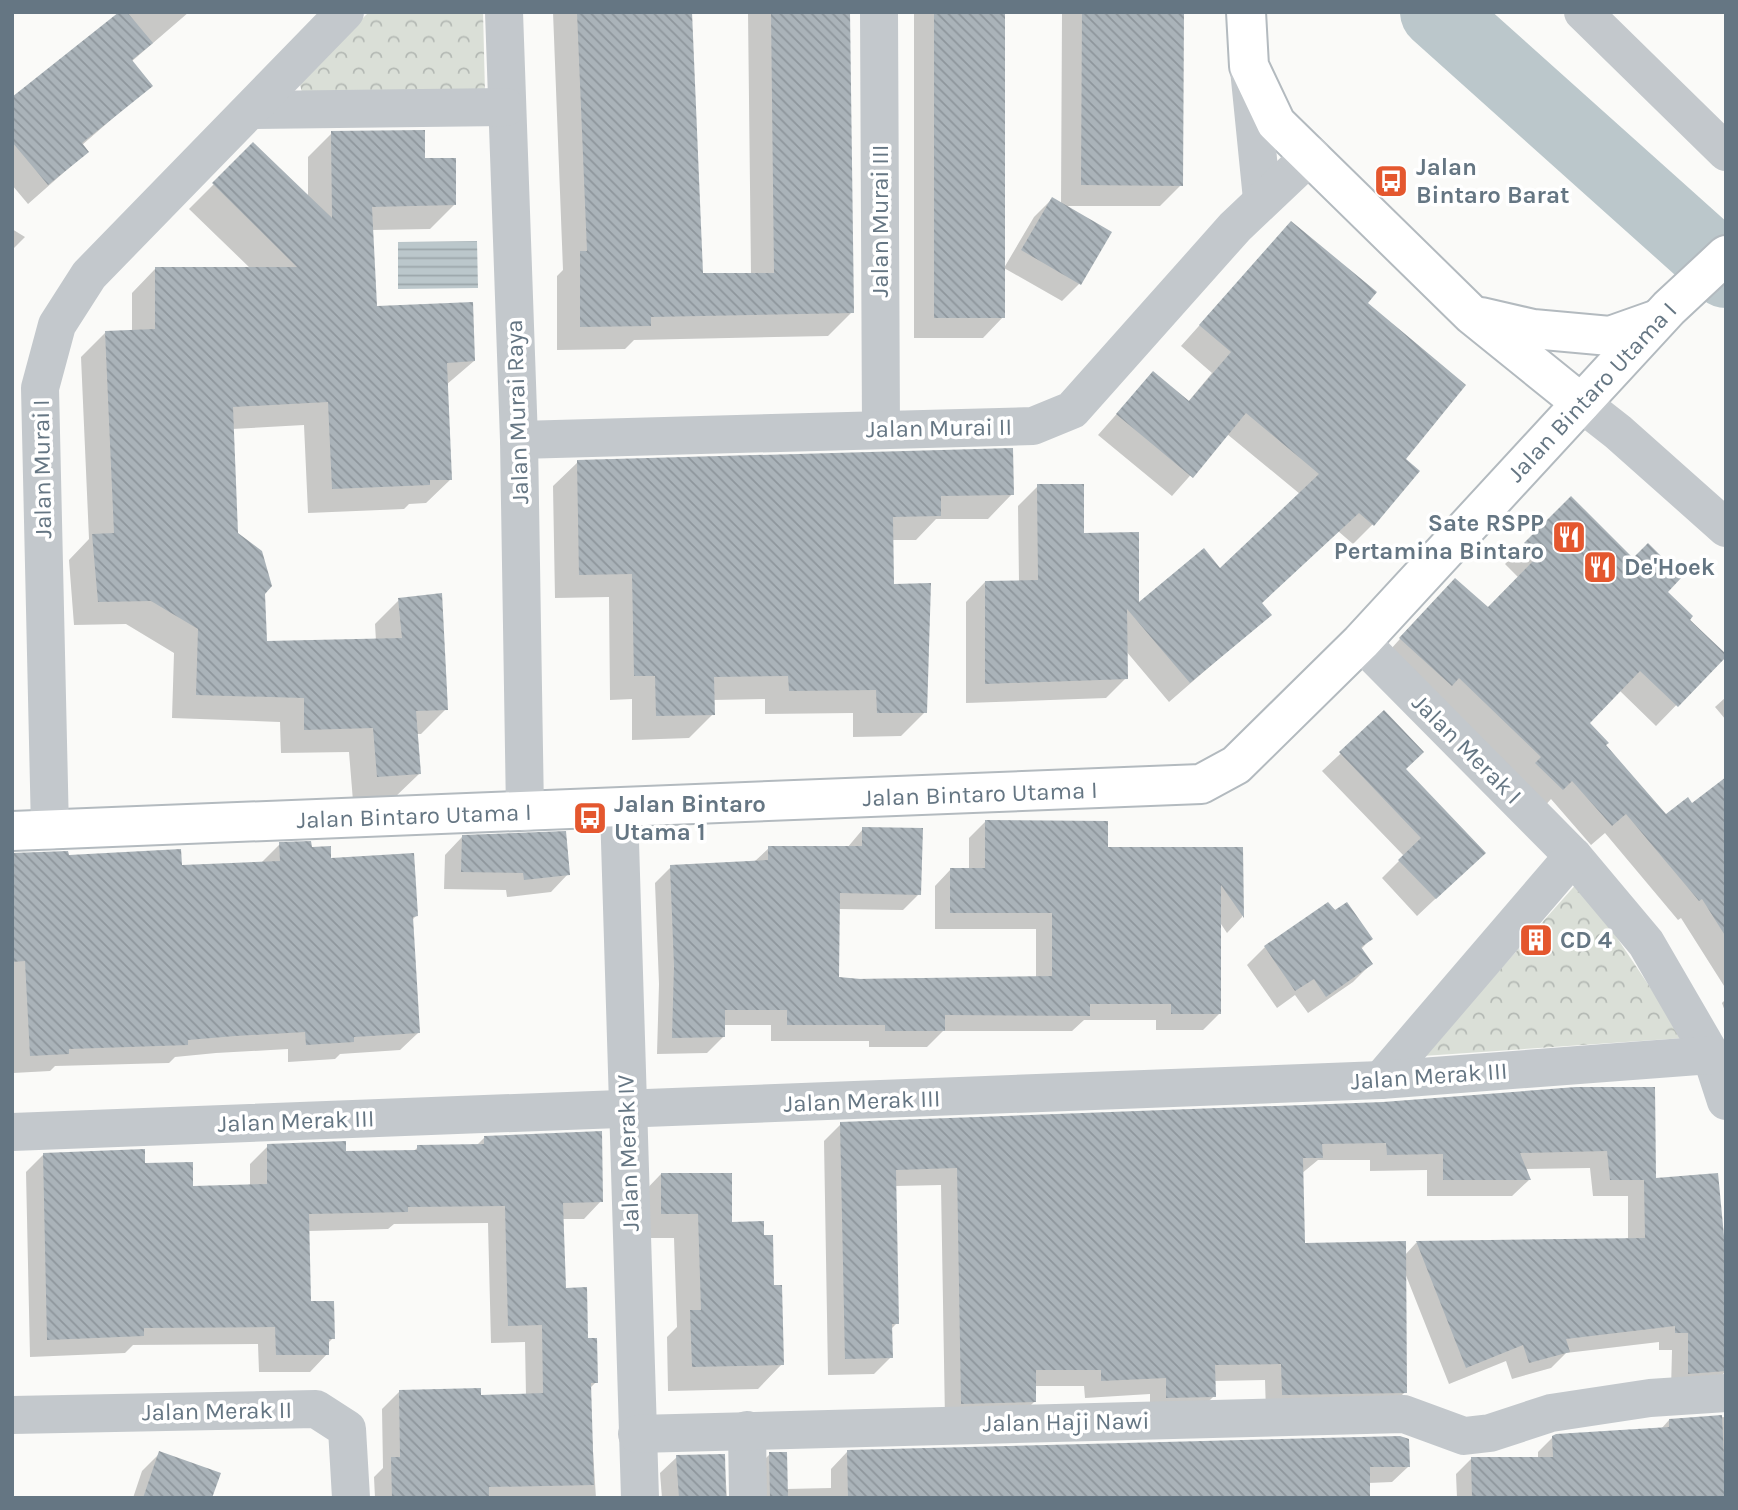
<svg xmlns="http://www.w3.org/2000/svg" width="1738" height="1510" font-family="Karla,sans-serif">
  <defs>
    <pattern id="park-crowns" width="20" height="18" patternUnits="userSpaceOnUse" patternTransform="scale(1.75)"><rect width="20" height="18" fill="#dadfd7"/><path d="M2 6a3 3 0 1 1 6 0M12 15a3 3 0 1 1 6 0" fill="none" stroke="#b4b9b4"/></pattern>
    <pattern id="water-rules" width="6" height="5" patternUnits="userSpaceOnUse" patternTransform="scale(1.75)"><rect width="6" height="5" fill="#bbc7cb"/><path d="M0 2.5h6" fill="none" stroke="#9ca6aa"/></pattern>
    <pattern id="building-back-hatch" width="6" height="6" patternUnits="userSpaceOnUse" patternTransform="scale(1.75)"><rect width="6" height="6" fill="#aab3b9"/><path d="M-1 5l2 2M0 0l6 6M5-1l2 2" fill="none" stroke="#8e969c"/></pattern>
  </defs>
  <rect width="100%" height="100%" fill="#fafaf8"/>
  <!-- park -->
  <g fill="url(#park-crowns)">
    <path d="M369,12H483L485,93L303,96L299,81Z"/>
    <path d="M1579,881L1684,1038L1423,1056Z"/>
  </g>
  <!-- water -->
  <path fill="url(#water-rules)" d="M477,241L478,288L398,289V242Z"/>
  <!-- shadow -->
  <g fill="#0003" fill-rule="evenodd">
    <path d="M121,12H189L131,62L150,86L82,145L87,152L28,204L12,185V100Z"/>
    <path d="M553,12H690L701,275H751L748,12H848L852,312L828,336L634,340L625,349L557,350V276L563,270Z"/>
    <path d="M914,12H1003V317L983,338H914Z"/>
    <path d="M1062,12H1182L1181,185L1160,206H1063L1079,284L1062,301L1004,268L1034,217L1052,199L1061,204Z"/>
    <path d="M332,133L424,160L455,204L430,229L372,230L375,308L474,361L446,385L451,479L426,503L409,504L404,509L308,513L304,425L232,429L236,534L263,593L265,643L376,641L375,624L399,600L446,709L421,734H416L419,774L394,798L353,801L349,752L281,753L280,722L172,718L174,653L126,624L74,625L69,560L89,539L81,357L105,333L132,331V293L156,268H250L189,209L253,145L308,198V157Z"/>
    <path d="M1291,223L1366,303L1403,459L1373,524L1353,544L1338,531L1260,604L1269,615L1169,702L1126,651V678L1106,698L966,703V602L985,582H1019L1018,506L1038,486L1082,535L1137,606L1220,570L1300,494L1227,434L1172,496L1098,435L1153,373L1188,402L1212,373L1181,346Z"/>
    <path d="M12,229L25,237L12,250Z"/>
    <path d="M578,462L1012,494L988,519H936L916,540H891L892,586L925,712L901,736L853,737V713L765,714V699L713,700V714L689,738L632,740V699L610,700L609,597L555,598L553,486Z"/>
    <path d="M1571,499L1725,655L1656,726L1619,690L1587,723L1666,817L1692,805L1726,779V989L1681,918L1678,920L1605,833L1591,845L1551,799L1542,809L1381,660L1435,600L1488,609L1519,578L1505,564Z"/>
    <path d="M1726,697V720L1715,707Z"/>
    <path d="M1384,713L1405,769L1466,870L1417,916L1382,878L1404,856L1322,771Z"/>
    <path d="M985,822L1106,849L1241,848L1242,917L1227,933L1219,921V1014L1203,1030H1156V1020H1084L1072,1031H943L927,1047H869V1041H771V1025H723V1037L707,1053L657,1054L659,984L655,883L671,867L754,862L769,848H847L863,829L919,894L903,910L838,909V979L1036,978V929H935V886L951,869H969V838Z"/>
    <path d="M462,837L568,874L551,892L507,897L506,890L444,889L445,855Z"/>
    <path d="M280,844L310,848L416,916L412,920L418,1033L400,1050L340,1054L335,1059L288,1062V1049L216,1053L175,1057L169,1063L55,1066L50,1071L13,1073L12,854L180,867L262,862Z"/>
    <path d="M1328,904L1371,939L1360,950L1371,964L1353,982L1308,1013L1295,995L1277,1008L1247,965L1265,947Z"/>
    <path d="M1726,999V1014L1722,1003Z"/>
    <path d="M1576,1089L1655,1180L1726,1252V1371L1709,1388L1671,1390L1672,1350H1659V1342L1566,1353L1551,1368L1512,1379L1506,1361L1449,1384L1405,1273V1392L1388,1409L1266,1412L1265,1380L1213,1381L1214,1396L1197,1413L1150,1415V1394L1085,1398L1084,1386H1034L1035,1401L1018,1418L945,1420L941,1185L894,1186L897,1323L890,1330L891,1357L874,1374L828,1375L824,1141L841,1124L1382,1104ZM1318,1160H1370V1171L1427,1170V1196H1512L1529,1180L1525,1169L1590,1168L1593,1196H1628V1240L1416,1243L1405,1255L1303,1245L1301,1174Z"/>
    <path d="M484,1138L601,1201L584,1219H562L564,1290L587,1340L596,1382L589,1389L596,1498H375L374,1477L383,1468L382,1409L400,1391L480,1397L526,1396L525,1342L491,1343L488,1223L394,1224L388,1229L308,1231L309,1303L333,1338L327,1344V1354L310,1372H259L258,1344L133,1345L125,1353L30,1357L26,1172L44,1154L143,1165L191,1188L250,1187V1164L268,1146L345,1153L413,1152L418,1147L476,1146Z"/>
    <path d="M661,1174L730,1224L773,1287L782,1364L758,1389L668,1391L667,1337L677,1327L674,1238H637V1199Z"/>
    <path d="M1726,1417V1498H1457L1456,1474L1471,1459H1538V1452L1553,1437L1661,1429L1669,1420Z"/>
    <path d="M847,1452L1409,1466L1392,1482L1368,1483V1498H753V1471L770,1454L786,1489L831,1488V1469Z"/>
    <path d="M160,1453L210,1498H133L142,1471Z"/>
    <path d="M724,1455L727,1498H662L660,1473L677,1457Z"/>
  </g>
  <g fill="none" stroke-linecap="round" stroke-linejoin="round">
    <!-- river -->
    <path stroke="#bbc7cb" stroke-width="74" d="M1437,12L1726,271"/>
  </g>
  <!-- building -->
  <g fill="url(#building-back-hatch)">
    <path d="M119,12H127L153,43L132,60L153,86L82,143L89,152L48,185L12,142V97Z"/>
    <path d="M577,12H692L703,273H774L771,12H850L854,313L651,317V326L580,327V251H587Z"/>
    <path d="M1082,12H1184L1183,186L1081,185Z"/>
    <rect x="934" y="14" width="71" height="304"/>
    <path d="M425,130V158H456V205L372,207L377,306L473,302L475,361L447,363L452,480H430V485L332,489L328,402L233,407L238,533L262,551L272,586L265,594L267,641L402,638L398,598L442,593L448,710L416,711L421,774L377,777L373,728L304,730V698L196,695L198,629L151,601L98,602L92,534L114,533L105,331L155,329V267H297L212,183L253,142L332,218L331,131Z"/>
    <path d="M1052,197L1112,232L1081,285L1021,250Z"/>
    <path d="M1291,221L1377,292L1368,303L1466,385L1406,459L1420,471L1374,526L1359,513L1262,603L1272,615L1190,683L1127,609L1128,679L985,684V581L1038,580L1037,484H1084V533L1139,532V602L1204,548L1220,568L1319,474L1246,413L1193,478L1116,414L1153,371L1189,401L1231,352L1199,325Z"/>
    <path d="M1013,448L1014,495L941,496V516L893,517L894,584L931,583L927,713H877L876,690L789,691L788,676L714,677L715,715L656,716L655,676H634L632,574L579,575L577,460Z"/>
    <path d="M1571,496L1633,558L1648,543L1682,577L1668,592L1693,616L1690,620L1726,654V657L1678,707L1640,671L1590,723L1609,743L1606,745L1666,814L1688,797L1692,803L1726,777V937L1702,899L1699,901L1626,814L1612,826L1572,781L1563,790L1535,763L1541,757L1459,678L1452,686L1399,638L1455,578L1488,607L1537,557L1524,543Z"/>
    <path d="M1384,710L1424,752L1406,769L1486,853L1436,899L1398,860L1421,838L1339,752Z"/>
    <path d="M985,820L1108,821V847H1243L1244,918L1221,885V1014H1171V1004H1090V1016L945,1015V1031H885V1025H787V1010H725V1037L672,1038L674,966L670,865L768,860V846H862V827L923,828L921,895L840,893L839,977L860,979L1052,976V913H950V868H985Z"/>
    <path d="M566,831L570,875L524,880L523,873L461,872L462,835Z"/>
    <path d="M311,841L312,847L331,846V858L414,853L418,916L413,917L420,1033L354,1037V1042L306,1045L305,1032L235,1036L188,1040V1045L69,1049V1054L30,1056L25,961L12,962V853L68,851L69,855L181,849L182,865L280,861L279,842Z"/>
    <path d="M1328,902L1335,910L1347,902L1373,939L1361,947L1373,964L1326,997L1314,979L1295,991L1264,946Z"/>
    <path d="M1576,1087H1655L1656,1178L1718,1173L1726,1257V1371L1688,1374V1333H1675V1326L1566,1339L1570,1352L1529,1363L1523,1345L1466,1368L1416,1241L1645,1238L1644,1180H1610L1607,1151L1520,1153L1531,1180H1443V1154L1387,1155L1386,1143L1322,1144L1323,1158H1303L1305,1243L1406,1241L1407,1393L1282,1395L1281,1364L1215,1365L1216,1397L1166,1398V1378L1101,1381V1370H1036V1402L961,1404L957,1168L896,1170L899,1324H892L893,1358L845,1359L840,1122L1383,1102Z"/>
    <path d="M602,1131L603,1202L563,1203L566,1288L587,1287L588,1338H597L598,1383H591L594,1485L489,1487V1498H392L391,1457H400L399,1390L481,1388V1395L543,1393L542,1325L508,1326L505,1206L408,1207V1212L309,1214L311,1301H334L335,1339H329V1355H276L275,1327L144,1328V1336L47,1340L43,1153L145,1149V1163L193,1162V1186L267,1184V1144L346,1141V1151L417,1150V1145L484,1144V1136Z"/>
    <path d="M661,1173H732V1222L764,1221V1235H773L774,1285H782L784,1365L692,1367L690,1310H701L698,1214H661Z"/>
    <path d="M1722,1415L1726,1498H1472L1471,1457H1553L1552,1436L1556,1434L1669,1427V1419Z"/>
    <path d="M1400,1436L1409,1439L1410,1467H1370V1498H848L847,1450Z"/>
    <path d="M159,1451L221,1473L212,1498H143Z"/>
    <path d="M769,1452H787L788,1498H770Z"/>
    <path d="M725,1454L726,1498H679L676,1455Z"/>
  </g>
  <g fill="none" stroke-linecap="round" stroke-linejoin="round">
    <!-- secondary casing -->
    <g stroke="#b3babf" stroke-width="42">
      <g id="secondary">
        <path d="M1246,12L1249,66L1276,123L1472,315L1581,403"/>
        <path d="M1481,317L1533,329L1610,336L1658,319"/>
        <path d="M12,831L1201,784L1236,765L1361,642L1669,308L1726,255"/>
      </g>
    </g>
    <!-- minor -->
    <g stroke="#c3c8cc" stroke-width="38">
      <path d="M504,12L519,440L525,812"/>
      <path d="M879,12L881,430"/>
      <path d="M1583,12L1726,152"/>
      <path d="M1249,69L1262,199"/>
      <path d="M251,110L506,107"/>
      <path d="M519,440L1033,426L1072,410L1235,227L1311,155"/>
      <path d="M1361,642L1573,856L1646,943L1711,1055L1726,1101"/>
      <path d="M619,809L640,1498"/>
      <path d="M50,830L40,388L57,325L89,275L345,12"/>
      <path d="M1381,1080L1573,856"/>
      <path d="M12,1132L1381,1080L1711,1055"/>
      <path d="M12,1415L316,1409L347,1429L351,1498"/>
      <path d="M747,1430L748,1498"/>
      <path d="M637,1434L1404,1414L1464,1436L1490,1433L1551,1413L1650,1398L1726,1393"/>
    </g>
    <!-- tertiary -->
    <path stroke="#c3c8cc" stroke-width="38" d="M1581,403L1618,432L1726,528"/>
    <!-- secondary -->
    <use href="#secondary" stroke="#fff" stroke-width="38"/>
  </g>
  <!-- icons -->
  <defs>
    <g id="bus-square" transform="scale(1.75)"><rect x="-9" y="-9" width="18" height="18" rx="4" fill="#e4572e" stroke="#fff"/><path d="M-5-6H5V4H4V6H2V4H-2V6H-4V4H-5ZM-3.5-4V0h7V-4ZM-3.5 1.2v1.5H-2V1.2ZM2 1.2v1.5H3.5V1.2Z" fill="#fff"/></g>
    <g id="restaurant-square" transform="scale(1.75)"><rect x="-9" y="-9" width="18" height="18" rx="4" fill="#e4572e" stroke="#fff"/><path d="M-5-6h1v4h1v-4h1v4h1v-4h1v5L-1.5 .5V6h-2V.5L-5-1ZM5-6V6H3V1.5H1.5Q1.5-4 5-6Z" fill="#fff"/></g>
    <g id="building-square" transform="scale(1.75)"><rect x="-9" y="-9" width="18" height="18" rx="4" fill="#e4572e" stroke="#fff"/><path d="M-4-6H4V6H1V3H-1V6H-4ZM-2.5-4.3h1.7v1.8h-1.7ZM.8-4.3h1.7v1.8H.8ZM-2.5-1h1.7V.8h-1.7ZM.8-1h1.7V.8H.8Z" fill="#fff"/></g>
  </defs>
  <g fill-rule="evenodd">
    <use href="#bus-square" x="1391" y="181"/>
    <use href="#restaurant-square" x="1569" y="537"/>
    <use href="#restaurant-square" x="1600" y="567"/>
    <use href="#bus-square" x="590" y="818"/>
    <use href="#building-square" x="1536" y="940"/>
  </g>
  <g text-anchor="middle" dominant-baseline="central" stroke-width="7" stroke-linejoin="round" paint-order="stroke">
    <!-- poi labels -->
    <g font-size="24" font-weight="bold" fill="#657683" stroke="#fff" text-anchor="start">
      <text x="1416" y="167">Jalan<tspan x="1416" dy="28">Bintaro Barat</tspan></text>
      <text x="1544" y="523" text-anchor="end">Sate RSPP<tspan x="1544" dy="28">Pertamina Bintaro</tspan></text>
      <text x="1624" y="567">De'Hoek</text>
      <text x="614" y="804">Jalan Bintaro<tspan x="614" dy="28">Utama 1</tspan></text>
      <text x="1560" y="940">CD 4</text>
    </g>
    <!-- street labels -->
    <g font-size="24" fill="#657683" stroke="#fff">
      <text transform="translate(880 221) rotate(-90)">Jalan Murai III</text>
      <text transform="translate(1592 392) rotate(-47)">Jalan Bintaro Utama I</text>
      <text transform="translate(517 412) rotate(-92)">Jalan Murai Raya</text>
      <text transform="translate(939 428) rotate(-1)">Jalan Murai II</text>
      <text transform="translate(42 469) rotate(-91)">Jalan Murai I</text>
      <text transform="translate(1467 749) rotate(45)">Jalan Merak I</text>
      <text transform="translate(980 794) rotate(-2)">Jalan Bintaro Utama I</text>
      <text transform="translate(414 816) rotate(-2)">Jalan Bintaro Utama I</text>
      <text transform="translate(1429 1076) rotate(-4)">Jalan Merak III</text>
      <text transform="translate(862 1101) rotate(-2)">Jalan Merak III</text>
      <text transform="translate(296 1121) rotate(-2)">Jalan Merak III</text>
      <text transform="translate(628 1153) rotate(-92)">Jalan Merak IV</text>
      <text transform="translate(217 1411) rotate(-1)">Jalan Merak II</text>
      <text transform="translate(1066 1422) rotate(-1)">Jalan Haji Nawi</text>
    </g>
  </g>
  <!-- border -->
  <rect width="1738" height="1510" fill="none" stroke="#657683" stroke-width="28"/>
</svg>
